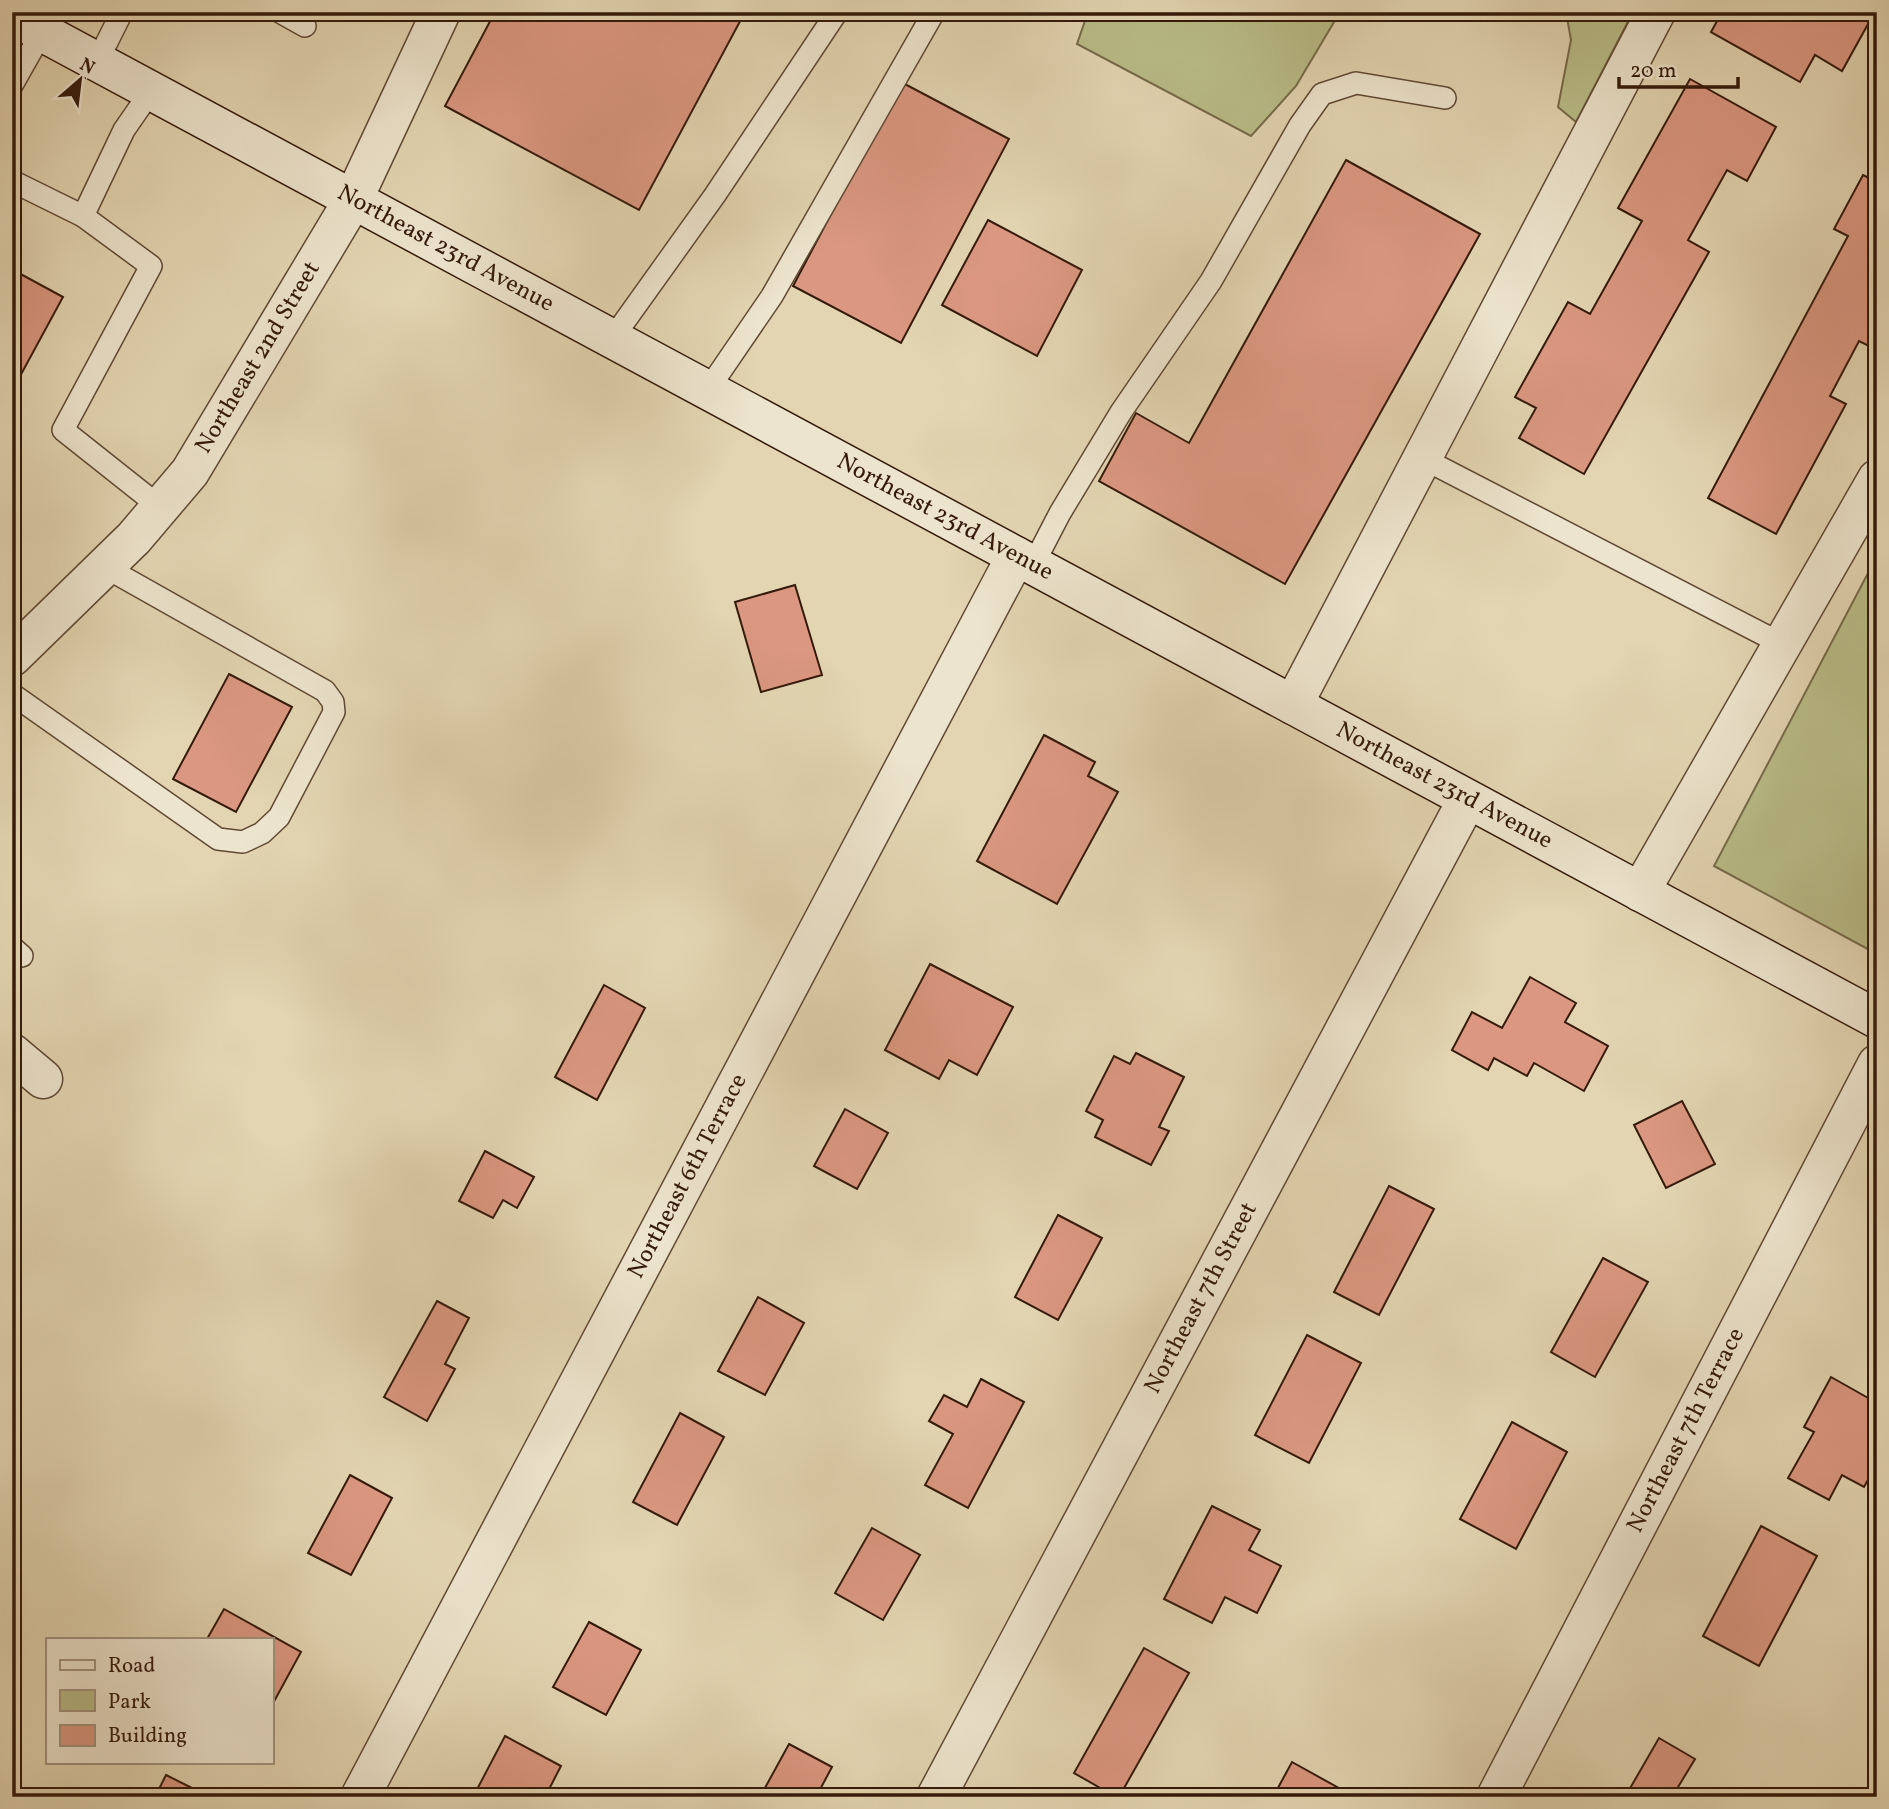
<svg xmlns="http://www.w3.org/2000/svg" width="1889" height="1809" font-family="Vollkorn,serif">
  <rect width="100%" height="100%" fill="#e3d5b2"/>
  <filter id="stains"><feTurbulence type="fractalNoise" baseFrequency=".00286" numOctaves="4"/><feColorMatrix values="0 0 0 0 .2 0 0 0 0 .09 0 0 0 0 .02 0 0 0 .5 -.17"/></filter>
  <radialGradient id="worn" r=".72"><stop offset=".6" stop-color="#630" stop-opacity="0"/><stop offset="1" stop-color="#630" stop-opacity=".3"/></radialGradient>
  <!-- green -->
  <g fill="#b9bc88" stroke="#766b49" stroke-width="2">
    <path d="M1088,12H1340L1296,86L1251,136L1077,44Z"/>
    <path d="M1566,12H1633L1576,122L1558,107L1571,40Z"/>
    <path d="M1877,556V954L1714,866Z"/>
  </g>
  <!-- building -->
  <g fill="#db9781" stroke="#341a0a" stroke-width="2">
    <path d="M495,12H745L639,210L445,106Z"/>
    <path d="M1722,12H1804L1809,15L1811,12H1868L1873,15L1842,71L1815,55L1800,82L1711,32Z"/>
    <path d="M1690,79L1776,127L1747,181L1727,170L1688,240L1709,252L1584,474L1519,438L1536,408L1515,397L1568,302L1590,314L1642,221L1618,208Z"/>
    <path d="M901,82L1009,139L901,343L793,286Z"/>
    <path d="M1346,160L1480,234L1285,584L1099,481L1136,413L1189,443Z"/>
    <path d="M1863,175L1877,182V350L1859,341L1830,396L1846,404L1776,534L1708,498L1848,236L1834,229Z"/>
    <path d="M988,220L1082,270L1037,356L942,305Z"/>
    <path d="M15,271L63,297L12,391V276Z"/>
    <path d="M795,585L822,675L761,692L735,602Z"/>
    <path d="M229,674L292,707L236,812L173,779Z"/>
    <path d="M1044,735L1095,762L1088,776L1118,792L1057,904L977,861Z"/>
    <path d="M930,964L1013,1007L977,1075L949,1060L939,1079L885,1050Z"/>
    <path d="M1530,977L1576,1003L1565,1022L1608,1046L1584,1091L1534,1063L1527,1076L1494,1058L1488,1070L1452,1050L1472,1012L1502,1028Z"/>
    <path d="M604,985L645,1008L597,1100L555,1077Z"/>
    <path d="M1136,1053L1184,1077L1159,1127L1169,1131L1151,1165L1095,1137L1103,1120L1086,1111L1114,1056L1130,1064Z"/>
    <path d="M1682,1101L1715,1164L1666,1188L1634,1125Z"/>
    <path d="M845,1109L888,1133L857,1189L814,1166Z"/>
    <path d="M485,1151L534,1177L517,1208L503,1200L493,1218L459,1201Z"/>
    <path d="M1389,1186L1434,1209L1379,1315L1334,1292Z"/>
    <path d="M1058,1215L1102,1238L1058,1320L1015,1297Z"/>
    <path d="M1603,1258L1648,1282L1595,1377L1551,1352Z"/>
    <path d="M758,1297L804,1323L765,1395L718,1371Z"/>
    <path d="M437,1301L469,1318L445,1364L455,1369L427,1421L384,1397Z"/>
    <path d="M1307,1335L1361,1363L1309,1463L1255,1435Z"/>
    <path d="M1831,1377L1877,1403V1426L1872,1434L1877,1437V1464L1864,1487L1842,1475L1829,1500L1788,1478L1814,1432L1804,1427Z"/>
    <path d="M981,1379L1024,1402L968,1508L925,1485L953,1434L929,1421L944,1395L967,1407Z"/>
    <path d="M680,1413L724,1437L677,1525L633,1502Z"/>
    <path d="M1512,1422L1567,1452L1516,1549L1460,1519Z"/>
    <path d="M350,1475L392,1498L351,1575L308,1553Z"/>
    <path d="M1212,1506L1260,1530L1249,1550L1281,1566L1257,1613L1225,1597L1212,1623L1164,1599Z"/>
    <path d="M1761,1526L1817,1556L1759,1666L1703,1636Z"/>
    <path d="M872,1528L920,1555L883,1620L835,1593Z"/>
    <path d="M224,1609L301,1652L271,1707V1639H207Z"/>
    <path d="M589,1622L641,1650L606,1715L553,1687Z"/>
    <path d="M1144,1648L1189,1673L1119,1797H1116L1074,1773Z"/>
    <path d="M505,1736L561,1766L545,1797H473Z"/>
    <path d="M1659,1738L1695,1759L1672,1797H1625Z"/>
    <path d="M789,1744L832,1767L816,1797H760Z"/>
    <path d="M1292,1762L1355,1797H1273Z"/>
    <path d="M166,1775L210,1797H155Z"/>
  </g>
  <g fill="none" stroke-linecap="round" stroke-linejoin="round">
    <!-- service casing -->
    <g stroke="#604934" stroke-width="24">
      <g id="service">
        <path d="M280,12L305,26"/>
        <path d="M97,62L122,12"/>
        <path d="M12,85L42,32"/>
        <path d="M12,181L83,216L151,266L63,430L160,507"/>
        <path d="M83,216L124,130L151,91"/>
        <path d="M612,339L715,195L837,12"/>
        <path d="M707,391L772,296L934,12"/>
        <path d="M1422,458L1782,644"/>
        <path d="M1033,565L1060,513L1121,412L1211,281L1300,125L1322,94L1356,83L1445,98"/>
        <path d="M12,694L218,839L243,842L262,833L279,817L334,712L333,702L325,691L105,567"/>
        <path d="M12,947L22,956"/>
      </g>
    </g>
    <!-- minor casing -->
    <g stroke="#604934" stroke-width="41">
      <g id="minor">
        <path id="s1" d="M12,657L134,538L190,472L353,200L441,12"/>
        <path d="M1293,705L1656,12"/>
        <path d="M1640,892L1877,479"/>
        <path d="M12,1053L43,1079"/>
        <path id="s2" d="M360,1797L1016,556"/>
        <path id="s3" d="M936,1797L1467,800"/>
        <path id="s4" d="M1496,1797L1877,1064"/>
      </g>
    </g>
    <!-- secondary casing -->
    <g stroke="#341a0a" stroke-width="41">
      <g id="secondary">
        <path id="s5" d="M12,16L1877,1019"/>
      </g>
    </g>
    <!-- service -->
    <use href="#service" stroke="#ede4cd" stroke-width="21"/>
    <!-- minor -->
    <use href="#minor" stroke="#ede4cd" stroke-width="38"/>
    <!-- secondary -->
    <use href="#secondary" stroke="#ede4cd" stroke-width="38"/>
  </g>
  <g text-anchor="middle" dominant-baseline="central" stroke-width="5" stroke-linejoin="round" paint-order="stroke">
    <!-- street labels -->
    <g font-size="24" fill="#341a0a" stroke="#ede4cd">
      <text stroke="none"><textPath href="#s5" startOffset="492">Northeast 23rd Avenue</textPath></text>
      <text stroke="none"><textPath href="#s1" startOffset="390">Northeast 2nd Street</textPath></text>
      <text stroke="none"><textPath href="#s5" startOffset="1059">Northeast 23rd Avenue</textPath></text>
      <text stroke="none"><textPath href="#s5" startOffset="1626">Northeast 23rd Avenue</textPath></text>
      <text stroke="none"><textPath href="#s2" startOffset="702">Northeast 6th Terrace</textPath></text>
      <text stroke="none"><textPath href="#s3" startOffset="565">Northeast 7th Street</textPath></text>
      <text stroke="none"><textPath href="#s4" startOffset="413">Northeast 7th Terrace</textPath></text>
    </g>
  </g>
  <!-- margin -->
  <rect width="1889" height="1809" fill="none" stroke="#e3d5b2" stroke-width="42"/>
  <rect x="14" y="14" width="1861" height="1781" fill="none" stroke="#341a0a" stroke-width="3.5"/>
  <rect x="21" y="21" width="1847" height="1767" fill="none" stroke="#341a0a" stroke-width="2"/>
  <!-- legend -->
  <rect x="46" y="1638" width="228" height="126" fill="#ede4cd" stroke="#a3937f" stroke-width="2"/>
  <rect x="60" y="1660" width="35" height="10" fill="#ede4cd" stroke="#a3937f" stroke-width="2"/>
  <text x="108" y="1672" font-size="21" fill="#341a0a">Road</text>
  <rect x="60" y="1690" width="35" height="21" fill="#b9bc88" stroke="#a3937f" stroke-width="2"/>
  <text x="108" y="1708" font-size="21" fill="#341a0a">Park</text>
  <rect x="60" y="1725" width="35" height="21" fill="#db9781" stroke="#a3937f" stroke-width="2"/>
  <text x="108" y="1742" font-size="21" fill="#341a0a">Building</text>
  <!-- north arrow -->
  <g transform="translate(80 80) rotate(28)" stroke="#ede4cd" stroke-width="5" paint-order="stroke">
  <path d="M0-5L12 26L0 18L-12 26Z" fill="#341a0a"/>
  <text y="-10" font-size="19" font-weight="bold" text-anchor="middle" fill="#341a0a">N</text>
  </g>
  <!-- scale -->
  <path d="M1619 77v10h119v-10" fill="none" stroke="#341a0a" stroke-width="3.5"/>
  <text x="1630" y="77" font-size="21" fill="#341a0a" stroke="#ede4cd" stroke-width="5" paint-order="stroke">20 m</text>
  <rect width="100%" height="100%" filter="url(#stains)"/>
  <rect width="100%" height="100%" fill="url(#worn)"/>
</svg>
